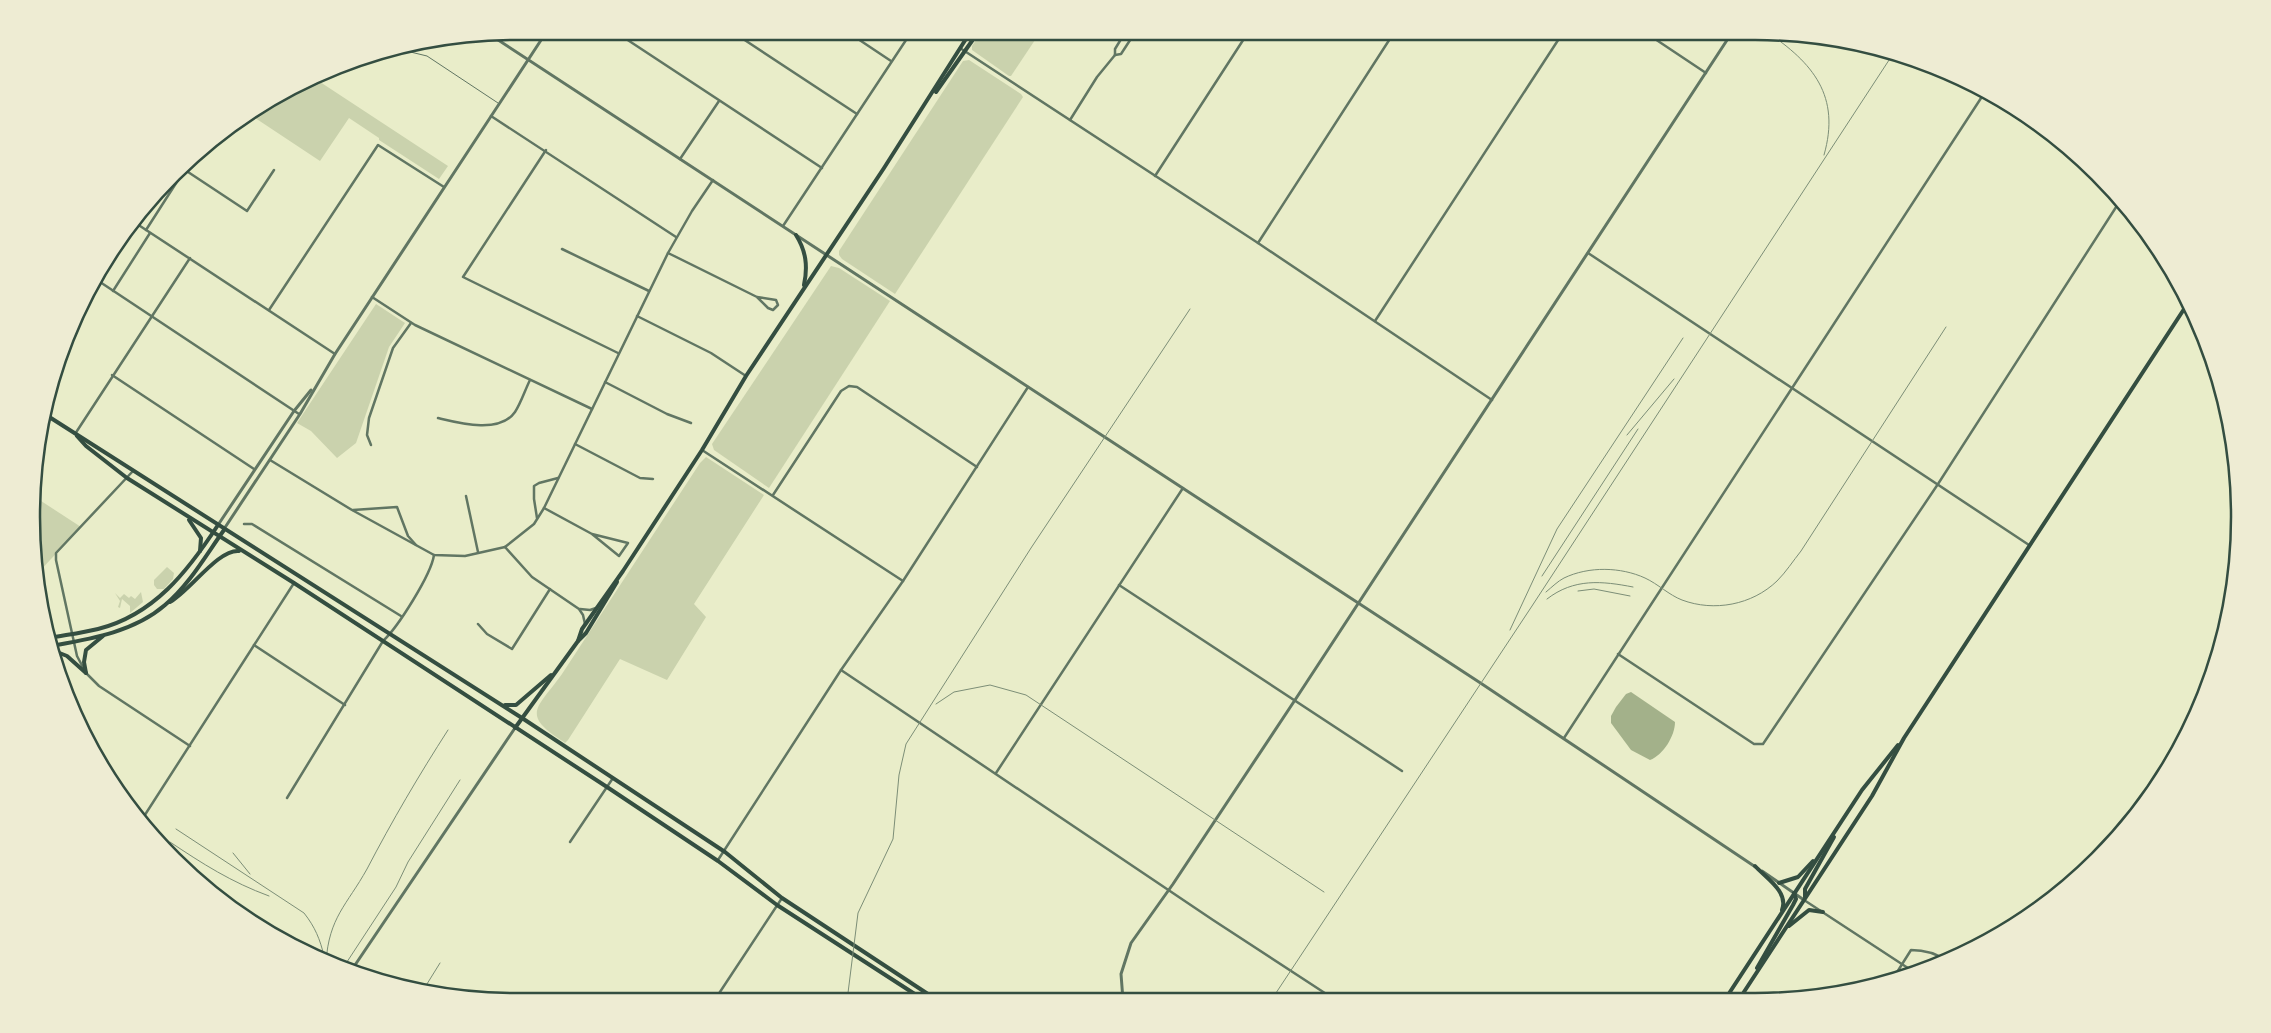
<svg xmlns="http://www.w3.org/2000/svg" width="2271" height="1033" font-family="Poppins,sans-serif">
  <rect width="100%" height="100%" fill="#e9edc9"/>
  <!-- green -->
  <g fill="#cad2ad">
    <path d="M982,31H1035L1039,34L1011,76H1009L972,50V46Z"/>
    <path d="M969,60L1021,94L1023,97L895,294L842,259L839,255V251L963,61Z"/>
    <path d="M314,78L448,166L439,179L379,140V138L349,118L320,161L249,114L274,96Z"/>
    <path d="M831,266L839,268L890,301L769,488L714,450L712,444Z"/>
    <path d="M376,304L405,323L389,347L356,443L337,458L311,431L297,423Z"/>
    <path d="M706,457L764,495L694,604L706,617L667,680L620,659L568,740L565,743L564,742C520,714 537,709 562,674L700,463Z"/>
    <path d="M38,499L81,527L36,575Z"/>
    <path d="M167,567L174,573L173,579L164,589H157L154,585V580Z"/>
    <path d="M141,592L143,602L130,613V606L122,599L120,608L118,607L120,601L115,593L120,598L124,594L129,598L131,596L135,599Z"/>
  </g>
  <!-- water -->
  <path fill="#a3b18a" d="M1631,692L1675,722C1675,736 1663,755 1650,760L1631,750L1611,723V716L1616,707L1626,694Z"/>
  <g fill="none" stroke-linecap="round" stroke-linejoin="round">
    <!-- service -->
    <path stroke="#617663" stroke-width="1" d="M394,48L427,56L498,103"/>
    <!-- minor -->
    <g stroke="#617663" stroke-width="2.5">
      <path d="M614,31L822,168"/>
      <path d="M731,31L857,114"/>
      <path d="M846,31L891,61"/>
      <path d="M1643,31L1706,73"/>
      <path d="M626,38L631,31"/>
      <path d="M960,48L1258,243L1492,400"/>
      <path d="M1115,55L1121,54L1136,31"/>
      <path d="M1115,55V49L1126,31"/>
      <path d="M1998,99L2044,130"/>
      <path d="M491,116L676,237"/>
      <path d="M1070,120L1097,77L1115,55"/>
      <path d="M546,150L463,277L618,353"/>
      <path d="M680,159L719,101"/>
      <path d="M185,170L247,211L274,170"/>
      <path d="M1155,176L1249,31"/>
      <path d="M137,224L335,354"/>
      <path d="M783,226L912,31"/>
      <path d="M146,230L196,152"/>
      <path d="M1258,243L1395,31"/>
      <path d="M562,249L649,291"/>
      <path d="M668,253L757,297L776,300L778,305L773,310L768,308L757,297"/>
      <path d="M1588,253L2029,545"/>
      <path d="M94,278L299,414"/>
      <path d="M113,291L150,233"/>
      <path d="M372,297L415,325L592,409"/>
      <path d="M269,310L378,145L444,187"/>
      <path d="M637,316L711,353L746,376"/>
      <path d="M1375,321L1564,31"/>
      <path d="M112,375L254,469"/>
      <path d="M605,382L667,414L691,423"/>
      <path d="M438,418C459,423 500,434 515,412C521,403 525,390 530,380"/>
      <path d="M75,434L190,258"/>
      <path d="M575,444L640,478L653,479"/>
      <path d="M371,445L367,435L369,418L393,348L411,323"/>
      <path d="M702,450L903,581"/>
      <path d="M270,460L352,510L434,555L465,556L505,547"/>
      <path d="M133,471L56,553V560L77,656L86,673L99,686L190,746"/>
      <path d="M773,495L841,391L849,386L857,387L977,467"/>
      <path d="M466,496L478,552"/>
      <path d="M544,508L592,534L628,543L619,556L592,534"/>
      <path d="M353,510L397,507L408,536L416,545"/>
      <path d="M537,518L534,499V486L539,483L558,478"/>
      <path d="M244,524H252L401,616"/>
      <path d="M505,547L534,524L544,508L668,253L692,211L713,180"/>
      <path d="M505,547L532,577L579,609L583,615L585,624"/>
      <path d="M1119,585L1402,771"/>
      <path d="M580,609L590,610L596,608"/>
      <path d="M478,624L487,634L512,649L550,589"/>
      <path d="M254,645L345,705"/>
      <path d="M1618,654L1754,744H1763L1938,484L2120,201"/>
      <path d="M841,670L1213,920L1334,999"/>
      <path d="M1564,738L1985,92"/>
      <path d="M996,773L1183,488"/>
      <path d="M287,798L383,641C398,627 431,575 434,555"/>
      <path d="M141,821L294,583"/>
      <path d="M570,842L613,778"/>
      <path d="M718,860L841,670L903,581L1028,387"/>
      <path d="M1804,900L1914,972"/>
      <path d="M1894,977L1911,950C1925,950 1936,953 1947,961"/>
      <path d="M714,1001L782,898"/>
    </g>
    <!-- tertiary -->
    <g stroke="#617663" stroke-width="3">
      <path d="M489,34L1482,684L1757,868"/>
      <path d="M218,525L294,411L311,390"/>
      <path d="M224,529L300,414L335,354L547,31"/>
      <path d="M1762,871L1804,900"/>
      <path d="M351,971L515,728"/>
      <path d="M1123,1000L1121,974L1131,943L1173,884L1295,700L1733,31"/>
    </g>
    <!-- secondary -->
    <g stroke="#344e41" stroke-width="4">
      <path d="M936,92L979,31"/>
      <path d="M796,235C806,251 808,266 804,285"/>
      <path d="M43,413L522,718L725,852L782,898L937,1000"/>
      <path d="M77,436L86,446L127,478L294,583L607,787L718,861L777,905L924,1000"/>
      <path d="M189,520L201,538L200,551"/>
      <path d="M170,602C190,591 218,549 239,551"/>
      <path d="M49,638C65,635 82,633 98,629C154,615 188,571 218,525"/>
      <path d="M578,641L582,629L623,571L702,450L746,376L884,168L971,31"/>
      <path d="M51,646C90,639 134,632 165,605C189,585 206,555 224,530"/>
      <path d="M52,650L67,656L86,673"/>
      <path d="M86,673L84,662L86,650L103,636"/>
      <path d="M505,705H516L551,675"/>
      <path d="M515,728L578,641L586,633L617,582"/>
      <path d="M1755,866C1766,878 1789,892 1782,910"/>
      <path d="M1779,883L1798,877L1813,861"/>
      <path d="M1805,897V889L1834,837"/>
      <path d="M1789,926L1809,910L1823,912"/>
      <path d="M1757,968L1793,905L1796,899L1794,893"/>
      <path d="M1726,998L1862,790L1898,745"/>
      <path d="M1740,998L1872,796L1904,738L2188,303"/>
    </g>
    <!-- rail -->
    <g stroke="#7c8e77" stroke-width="1">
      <path d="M1767,32C1813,63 1841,96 1824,155"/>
      <path d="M1627,435L1674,379"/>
      <path d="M1542,576L1638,429"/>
      <path d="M1578,591L1594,589L1630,596"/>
      <path d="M1546,592C1552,587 1558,581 1564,578C1589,566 1621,567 1645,578C1658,584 1669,595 1682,600C1714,612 1752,605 1777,581C1786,572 1793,561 1801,551L1946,327"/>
      <path d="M1547,599C1574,578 1602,581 1633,587"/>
      <path d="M1510,630L1557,529L1683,338"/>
      <path d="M936,704L954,692L990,685L1026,695L1324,892"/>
      <path d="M176,829L304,913C315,927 320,939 324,956"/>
      <path d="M170,842C203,864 231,882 269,896"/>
      <path d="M233,853L250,874"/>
      <path d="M326,962C329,917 347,905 367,869C392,821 419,775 448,730"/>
      <path d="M343,968L396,887L408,862L460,780"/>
      <path d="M422,992L440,963"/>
      <path d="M1272,999L1532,606L1893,54"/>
      <path d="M847,1001L858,913L893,839L899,775L906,744L1031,548L1190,309"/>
    </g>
  </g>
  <!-- crop -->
  <path d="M0 0H2271V1033H0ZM516 40H1755A476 476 0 0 1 2231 516V517A476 476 0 0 1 1755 993H516A476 476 0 0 1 40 517V516A476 476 0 0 1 516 40Z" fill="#eeecd3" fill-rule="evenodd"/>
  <path fill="none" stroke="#344e41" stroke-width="2.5" d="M516 40H1755A476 476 0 0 1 2231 516V517A476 476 0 0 1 1755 993H516A476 476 0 0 1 40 517V516A476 476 0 0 1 516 40Z"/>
</svg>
